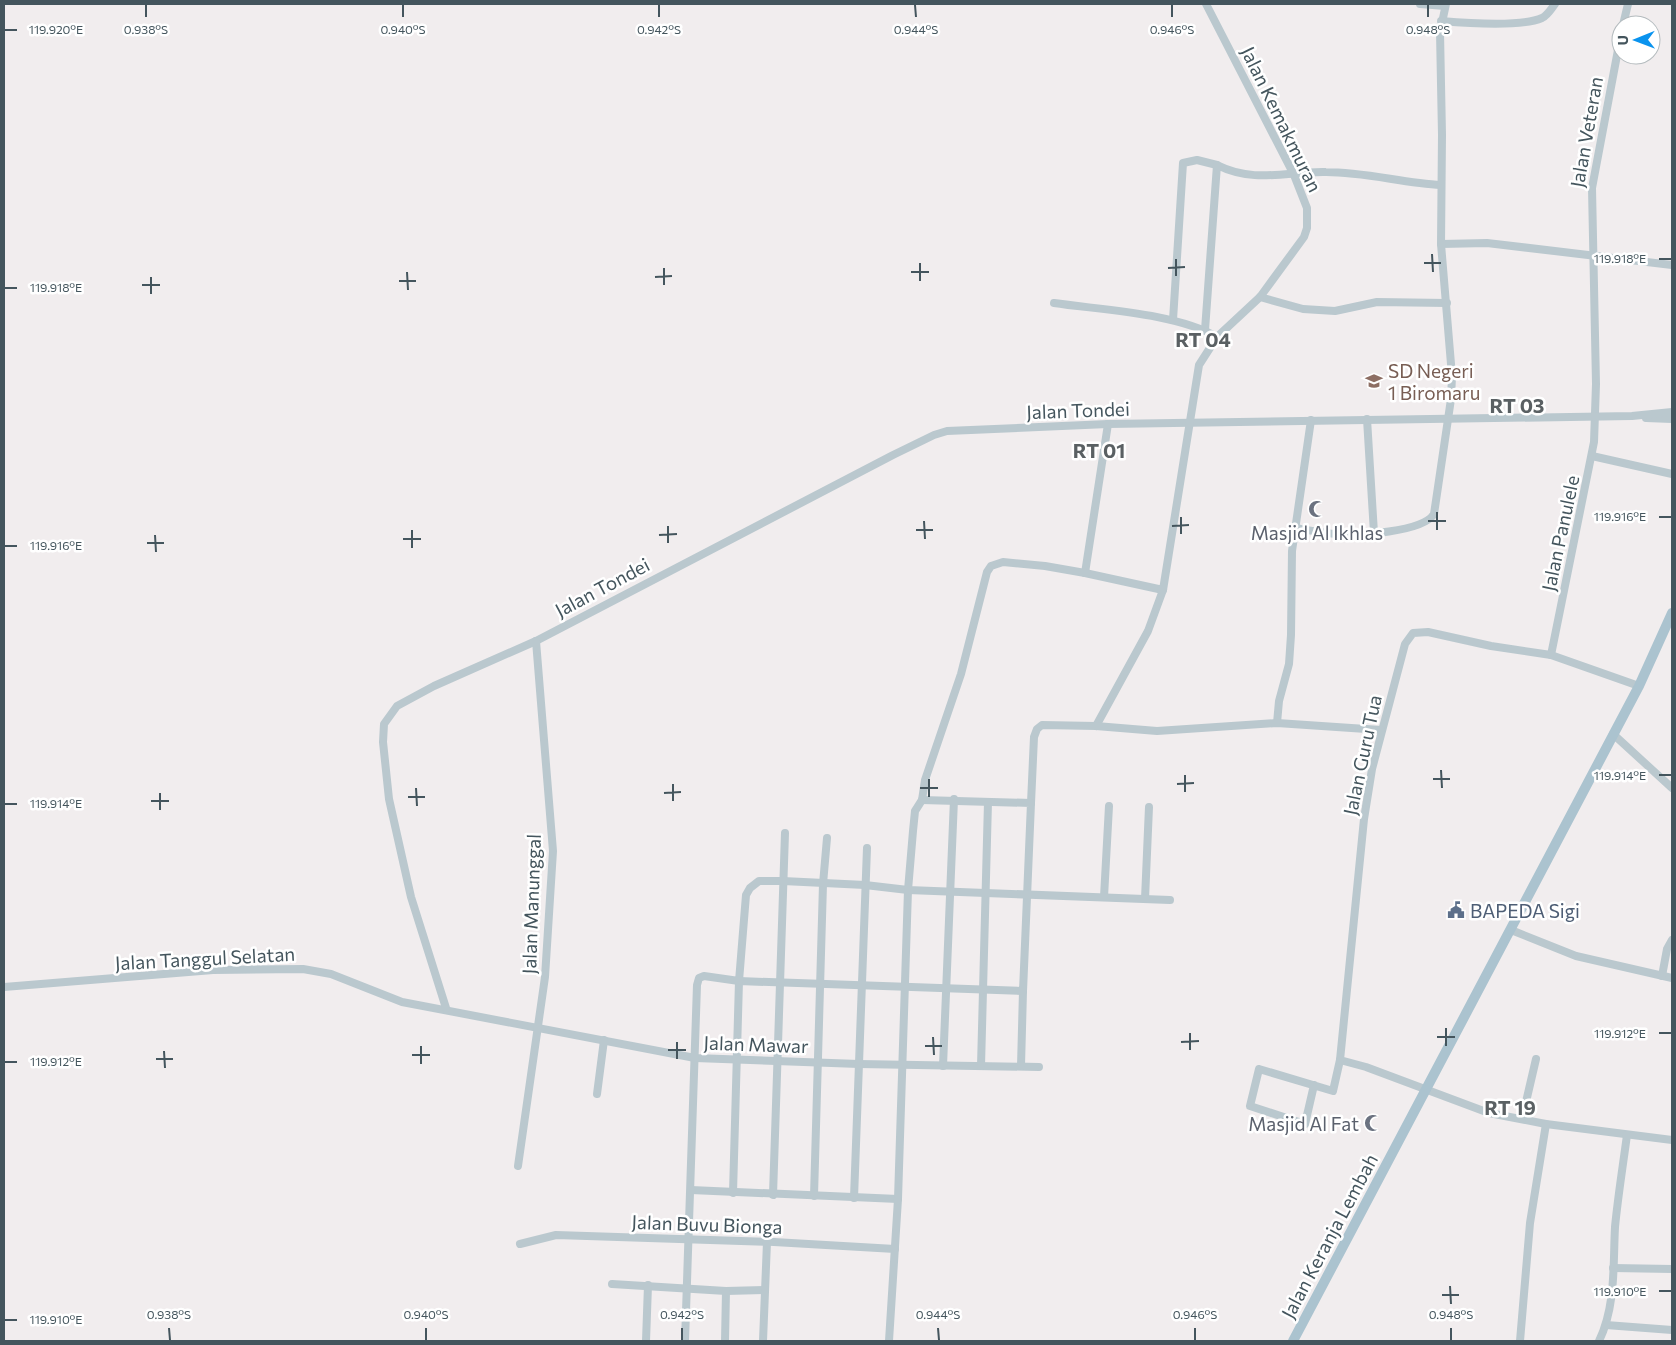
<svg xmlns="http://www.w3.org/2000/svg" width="1676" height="1345" font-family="Commissioner,sans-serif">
  <rect width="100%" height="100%" fill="#f1edee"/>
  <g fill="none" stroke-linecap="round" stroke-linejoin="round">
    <!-- minor -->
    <g stroke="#bac8ce" stroke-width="8">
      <path d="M1420,4L1445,6"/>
      <path d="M1441,21C1465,23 1521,27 1542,18C1548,15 1551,9 1555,4"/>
      <path d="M1623,25L1628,4"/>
      <path d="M1441,244L1487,243L1672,265"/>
      <path d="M1260,297L1303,309L1335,311L1377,302L1447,303"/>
      <path d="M1054,303C1101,310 1176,313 1217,337"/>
      <path d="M1173,320L1183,163L1197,160L1217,165"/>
      <path d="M1205,330L1217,165C1255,184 1287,171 1326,172C1365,172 1403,183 1441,185"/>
      <path d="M1646,418L1672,419"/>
      <path d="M1367,419L1374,533"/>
      <path d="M1592,456L1672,474"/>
      <path d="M1294,528C1308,530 1323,533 1337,534C1357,536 1423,532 1434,514L1451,399L1452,376L1441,244L1442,135L1440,32L1446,4"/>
      <path d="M1085,573L1108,424"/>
      <path d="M1551,655L1594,442L1596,384L1592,188L1621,34"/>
      <path d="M1639,686L1551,655L1491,646L1428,632L1413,633L1405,644L1372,769L1364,819L1340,1060L1366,1067L1489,1113L1546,1124L1672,1140"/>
      <path d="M1277,723L1279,701L1289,664L1291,635L1292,551L1311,420"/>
      <path d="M1096,726L1148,631L1163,590"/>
      <path d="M1613,734L1672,788"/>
      <path d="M1031,803L1034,737L1037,729L1042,725L1096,726L1157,731L1277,723L1381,730"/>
      <path d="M1104,897L1109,806"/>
      <path d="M1145,899L1149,807"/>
      <path d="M1511,930L1576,956L1672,978"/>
      <path d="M1662,976L1667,949L1672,940"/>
      <path d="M4,987L213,970L303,969L331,974L402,1002L695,1058L859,1064L1039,1067"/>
      <path d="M446,1008L411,897L389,799L383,742L384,724L397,706L434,686L536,641L893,455L934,435L947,431L1108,424L1632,416L1672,412"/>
      <path d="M943,1066L954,799"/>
      <path d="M981,1066L988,802"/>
      <path d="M1021,1066L1023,991"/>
      <path d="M1314,1085L1305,1124L1250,1106L1259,1069L1333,1091L1340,1060"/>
      <path d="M597,1094L604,1040"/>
      <path d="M1522,1119L1536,1059"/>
      <path d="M518,1166L545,977L553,851L536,641"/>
      <path d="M691,1190L898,1199"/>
      <path d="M733,1193L739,981L1023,991L1031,803L922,800"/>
      <path d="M773,1195L785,833"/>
      <path d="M814,1196L823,884L827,838"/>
      <path d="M854,1198L867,848"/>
      <path d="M520,1244L556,1235L774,1242L895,1249"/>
      <path d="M1613,1268L1672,1269"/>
      <path d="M612,1284L726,1291L765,1290"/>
      <path d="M1606,1325L1672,1330"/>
      <path d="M646,1341L648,1285"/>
      <path d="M685,1341L697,985L699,978L704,976L739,981L746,895L750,888L759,881H783L865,885L908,890L1170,900"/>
      <path d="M725,1341L726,1291"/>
      <path d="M763,1341L767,1242"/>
      <path d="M889,1341L898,1199L908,890L913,831L915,811L922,800L925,780L961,674L987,572L991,566L1003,562L1045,566L1085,573L1163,590L1199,365L1217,337L1260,297L1304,237L1307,228V208L1294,175L1206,4"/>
      <path d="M1520,1341L1530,1223L1546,1124"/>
      <path d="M1599,1341C1616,1306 1613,1265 1615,1227C1618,1196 1623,1165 1627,1135"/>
    </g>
    <!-- major -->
    <path stroke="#abc3cf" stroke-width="10" d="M1293,1341L1639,686L1672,613"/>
  </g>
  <!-- ticks -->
  <path fill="none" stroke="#44555d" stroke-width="2" d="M146,5V17M403,5V17M659,5V17M915,5L916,17M1172,5V17M1428,5V17M5,30H17M1432,254L1433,272M1176,259V276M1659,259H1671M920,263V281M1424,263H1441M664,268V285M1168,268L1185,267M407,272L408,290M911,272H929M151,277V294M655,277L672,276M399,281H416M142,285H160M5,288H17M1437,512V530M1181,517V534M1659,517H1671M924,521L925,539M1428,521H1446M668,526V543M1172,526L1189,525M412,530V548M916,530H933M155,535L156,552M659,535L677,534M403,539H421M147,543H164M5,546H17M1441,770L1442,788M1185,775V792M1659,775H1671M929,779V797M1433,779H1450M673,784V801M1177,784L1194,783M416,788L417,806M920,788H938M160,793V810M664,793L681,792M408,797H425M151,801H169M5,804H17M1446,1028V1046M1190,1033V1050M1659,1033H1671M933,1037L934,1055M1437,1037H1455M677,1042V1059M1181,1042L1199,1041M421,1046V1064M925,1046H942M668,1050H686M164,1051L165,1068M412,1055H430M156,1059H173M5,1062H17M1450,1286L1451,1304M1659,1291H1671M1442,1295H1459M5,1320H17M169,1328L170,1340M426,1328V1340M682,1328V1340M938,1328L939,1340M1195,1328V1340M1451,1328V1340"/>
  <!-- icons -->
  <defs>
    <g id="school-bare" transform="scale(1.35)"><path d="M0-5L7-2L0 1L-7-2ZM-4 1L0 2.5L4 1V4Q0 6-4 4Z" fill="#8d6e63" stroke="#fff" stroke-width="2.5" paint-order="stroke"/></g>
    <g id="mosque-bare" transform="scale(1.35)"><path d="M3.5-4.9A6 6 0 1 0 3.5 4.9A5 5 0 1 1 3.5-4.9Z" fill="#6b7280" stroke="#fff" stroke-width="2.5" paint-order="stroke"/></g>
    <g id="civic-bare" transform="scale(1.35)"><path d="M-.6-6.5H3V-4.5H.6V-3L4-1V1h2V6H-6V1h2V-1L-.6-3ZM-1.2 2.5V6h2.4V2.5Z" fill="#5c6f8a" stroke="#fff" stroke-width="2.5" paint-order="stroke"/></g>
  </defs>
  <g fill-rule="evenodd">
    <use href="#school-bare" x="1374" y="381"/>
    <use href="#mosque-bare" x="1317" y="509"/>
    <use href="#civic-bare" x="1456" y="910"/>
    <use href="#mosque-bare" x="1373" y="1123"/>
  </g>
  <g text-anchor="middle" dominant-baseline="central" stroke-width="5" stroke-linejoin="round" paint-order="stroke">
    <!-- street labels -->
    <g font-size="19" fill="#44555d" stroke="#fff">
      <text transform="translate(1282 119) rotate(64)">Jalan Kemakmuran</text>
      <text transform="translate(1586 132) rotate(-80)">Jalan Veteran</text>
      <text transform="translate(1078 410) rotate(-2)">Jalan Tondei</text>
      <text transform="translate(1560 533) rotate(-78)">Jalan Panulele</text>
      <text transform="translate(602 587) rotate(-28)">Jalan Tondei</text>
      <text transform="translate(1362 755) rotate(-78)">Jalan Guru Tua</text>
      <text transform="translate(531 904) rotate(-88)">Jalan Manunggal</text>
      <text transform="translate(205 958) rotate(-3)">Jalan Tanggul Selatan</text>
      <text transform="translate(756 1044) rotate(2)">Jalan Mawar</text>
      <text transform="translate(707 1224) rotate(2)">Jalan Buvu Bionga</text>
      <text transform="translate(1329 1236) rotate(-62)">Jalan Keranja Lembah</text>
    </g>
    <!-- education labels -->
    <g font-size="19" fill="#785e54" stroke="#fff" text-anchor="start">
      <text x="1388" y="370">SD Negeri<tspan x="1388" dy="22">1 Biromaru</tspan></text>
    </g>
    <!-- worship labels -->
    <g font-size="19" fill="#5b616d" stroke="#fff">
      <text x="1317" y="532">Masjid Al Ikhlas</text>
      <text x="1359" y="1123" text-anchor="end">Masjid Al Fat</text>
    </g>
    <!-- service labels -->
    <g font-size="19" fill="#4e5e75" stroke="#fff" text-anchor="start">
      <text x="1470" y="910">BAPEDA Sigi</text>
    </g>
    <!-- neighbourhood labels -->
    <g font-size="20" font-weight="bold" fill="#5a6063" stroke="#fff">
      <text x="1203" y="339">RT 04</text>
      <text x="1517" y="405">RT 03</text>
      <text x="1099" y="450">RT 01</text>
      <text x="1510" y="1107">RT 19</text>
    </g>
  </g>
  <g font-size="12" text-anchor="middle" fill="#44555d" stroke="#fff" stroke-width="5" stroke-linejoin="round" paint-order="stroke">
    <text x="56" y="34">119.920°E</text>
    <text x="146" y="34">0.938°S</text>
    <text x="403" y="34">0.940°S</text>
    <text x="659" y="34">0.942°S</text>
    <text x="916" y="34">0.944°S</text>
    <text x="1172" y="34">0.946°S</text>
    <text x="1428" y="34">0.948°S</text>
    <text x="1620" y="263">119.918°E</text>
    <text x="56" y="292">119.918°E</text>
    <text x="1620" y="521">119.916°E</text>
    <text x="56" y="550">119.916°E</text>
    <text x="1620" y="780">119.914°E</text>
    <text x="56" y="808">119.914°E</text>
    <text x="1620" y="1038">119.912°E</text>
    <text x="56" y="1066">119.912°E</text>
    <text x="1620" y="1296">119.910°E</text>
    <text x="169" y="1319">0.938°S</text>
    <text x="426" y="1319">0.940°S</text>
    <text x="682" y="1319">0.942°S</text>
    <text x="938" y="1319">0.944°S</text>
    <text x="1195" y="1319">0.946°S</text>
    <text x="1451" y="1319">0.948°S</text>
    <text x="56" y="1324">119.910°E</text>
  </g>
  <!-- border -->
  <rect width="1676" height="1345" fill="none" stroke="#44555d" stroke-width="10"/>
  <!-- north arrow -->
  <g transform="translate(1636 40) rotate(269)"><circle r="24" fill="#ffffff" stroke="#b4bbbe"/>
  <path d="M0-4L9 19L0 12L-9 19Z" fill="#0a93ee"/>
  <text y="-8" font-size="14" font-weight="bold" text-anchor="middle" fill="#44555d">U</text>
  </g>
</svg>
